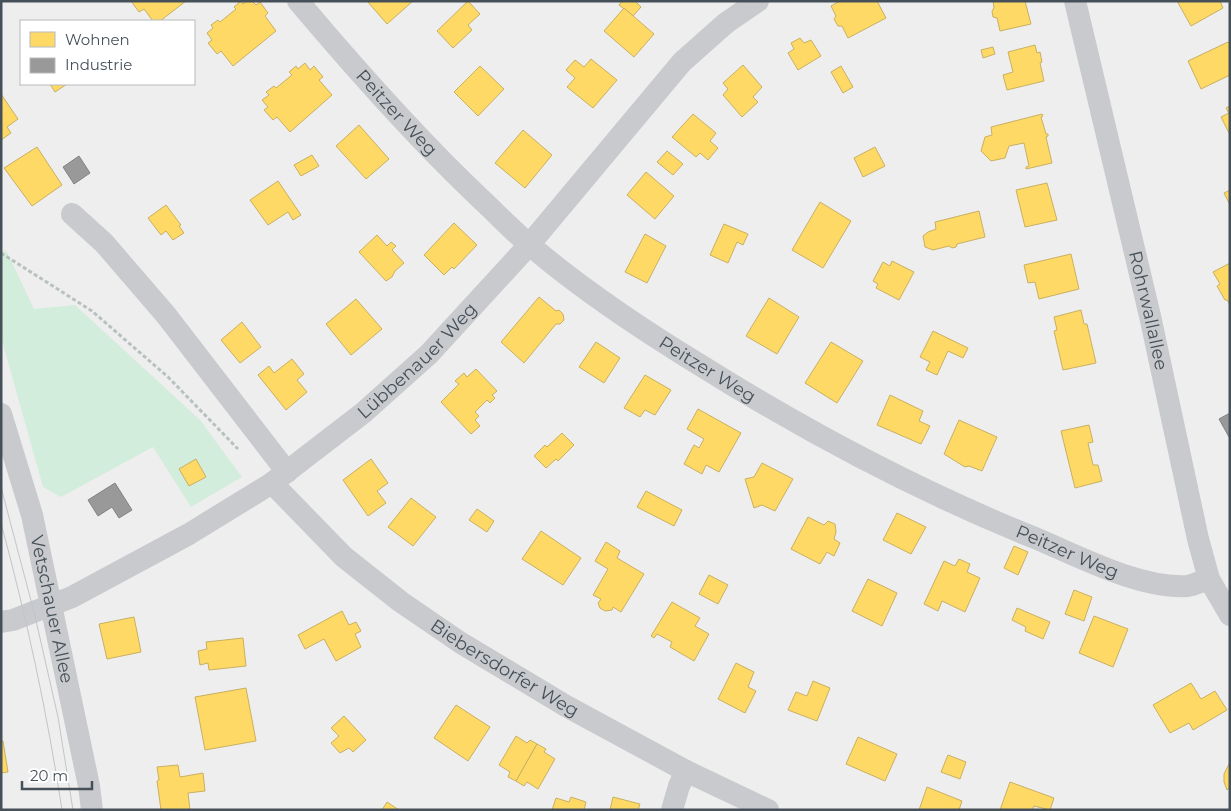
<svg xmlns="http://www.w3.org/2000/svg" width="1231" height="811" font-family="Montserrat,sans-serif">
  <rect width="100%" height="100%" fill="#efeeee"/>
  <!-- green -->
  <path fill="#d3eddc" d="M6,250L34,309L75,305L200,420L242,477L191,507L153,447L61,497L43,487L1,337V252Z"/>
  <!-- homes -->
  <g fill="#ffd966" stroke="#c8b062">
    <path d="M131,1H186L160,21H153L144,9L139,12Z"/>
    <path d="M241,1L243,4L247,1H252L256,5L260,2L268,13L265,16L276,31L233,66L221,51L217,54L208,43L212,40L207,33L213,28L211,25L218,20L220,22L236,9L234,7Z"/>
    <path d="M367,1H413L387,24Z"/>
    <path d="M468,1L480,14L468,25L472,30L453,48L437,31Z"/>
    <path d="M622,1H635L641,7L633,16L619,5Z"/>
    <path d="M840,1H877L886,18L848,38L842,26H838L834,19L836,16L831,6Z"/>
    <path d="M993,1H1025L1031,24L1000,31L997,18L993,17L992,11L994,8Z"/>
    <path d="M1177,1H1220L1223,8L1191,26Z"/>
    <path d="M624,8L654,34L634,57L604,31Z"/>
    <path d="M800,38L804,43L811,40L821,56L798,70L788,53L794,49L791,43Z"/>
    <path d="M1228,42L1230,44V75L1201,89L1188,61Z"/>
    <path d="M1035,45L1037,53L1040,52L1042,62L1040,63L1044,81L1007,90L1003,75L1013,72L1008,52Z"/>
    <path d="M993,47L995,54L983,58L981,50Z"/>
    <path d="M591,59L617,80L593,108L567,87L575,78L566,70L575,60L584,67Z"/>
    <path d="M305,63L310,70L314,66L323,77L319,80L332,95L290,132L277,117L273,120L264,110L268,107L262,100L269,95L266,92L274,86L276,88L292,75L289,72L296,66L298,69Z"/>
    <path d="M743,65L762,87L753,97L758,102L742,117L723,95L728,89L723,83Z"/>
    <path d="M480,66L504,89L478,116L454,92Z"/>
    <path d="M841,66L853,87L843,93L831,72Z"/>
    <path d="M50,84H67L55,92Z"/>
    <path d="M1,94L18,119L7,127L11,133L1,140Z"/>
    <path d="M1230,106V135L1221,117L1229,113L1226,108Z"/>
    <path d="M693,114L716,133L710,141L718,148L708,160L700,153L696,157L672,137Z"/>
    <path d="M1042,114L1043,116L1041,117L1046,134H1048V136L1046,137L1052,163L1026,169V167L1029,166L1024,143L1009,146L1005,158L991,161L981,151L985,137L992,135L991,127Z"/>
    <path d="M359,125L389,159L366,179L336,146Z"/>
    <path d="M523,130L552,155L525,188L495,163Z"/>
    <path d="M37,147L62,185L32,206L4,168Z"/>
    <path d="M875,147L885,166L863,177L854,158Z"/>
    <path d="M667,151L683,164L673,175L657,162Z"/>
    <path d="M312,155L319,166L301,176L294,165Z"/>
    <path d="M646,172L674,196L655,219L627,195Z"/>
    <path d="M278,181L301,215L293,220L288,212L268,225L250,200Z"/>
    <path d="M1047,183L1057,220L1025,227L1016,190Z"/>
    <path d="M1230,190V205L1224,193Z"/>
    <path d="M820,202L851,221L823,268L792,250Z"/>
    <path d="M166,205L181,225L179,226L184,233L173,240L166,231L161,235L148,218Z"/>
    <path d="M979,211L985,237L957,244L956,247L952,248L949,246L933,250L925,247L923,236L928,232L936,229L935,222Z"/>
    <path d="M454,223L477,245L454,269L452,267L444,275L424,255Z"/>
    <path d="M724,224L748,234L743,245L737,242L728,263L710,255Z"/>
    <path d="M645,234L666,246L647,283L625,272Z"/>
    <path d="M377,235L387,246L391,242L396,246L392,250L404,263L395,271L392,277L386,281L359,252Z"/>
    <path d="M1071,254L1079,289L1039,299L1035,282L1028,283L1024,265Z"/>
    <path d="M892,261L914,272L899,300L876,288L878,284L873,281L883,262L890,266Z"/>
    <path d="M1230,263V305L1227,300H1225L1217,286L1220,284L1213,272Z"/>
    <path d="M539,297L556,311L559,310L563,314L564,320L560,324H556L524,363L501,342Z"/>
    <path d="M769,298L799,317L777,354L746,336Z"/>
    <path d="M356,299L382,329L351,355L326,324Z"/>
    <path d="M1081,310L1084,324H1087L1096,363L1063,370L1054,331L1057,330L1054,317Z"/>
    <path d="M242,322L261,347L240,363L221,340Z"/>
    <path d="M933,331L968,348L963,358L948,351L937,375L926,370L930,362L920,357Z"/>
    <path d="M596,342L620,358L604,383L579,367Z"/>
    <path d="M831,342L863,361L837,403L805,383Z"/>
    <path d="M292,359L304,374L297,380L307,392L286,410L258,375L269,366L274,373Z"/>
    <path d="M476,369L497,391L492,395L495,398L490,403L487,400L475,412L479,416L475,420L480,426L471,434L441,402L459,384L455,381L464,373L467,377Z"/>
    <path d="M645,375L671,390L655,415L645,410L640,417L624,408Z"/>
    <path d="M890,395L923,411L919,421L930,426L921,444L877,425Z"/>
    <path d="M698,409L741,433L719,472L706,465L702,474L684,464L694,445L699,448L704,439L687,429Z"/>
    <path d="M959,420L997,437L982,471L969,466L965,467L944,454Z"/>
    <path d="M1089,425L1093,442L1088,443L1093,465H1098L1102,481L1075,488L1061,431Z"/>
    <path d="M562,433L574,445L558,461L556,459L546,468L534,456L545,445L547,447Z"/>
    <path d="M196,459L206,477L189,486L179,469Z"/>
    <path d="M371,459L388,483L377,491L386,503L368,516L343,480Z"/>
    <path d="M762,463L793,479L775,511L762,505L754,508L745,479L754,477Z"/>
    <path d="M646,491L682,510L674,526L637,507Z"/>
    <path d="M411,498L436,517L413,546L388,527Z"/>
    <path d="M477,509L494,521L487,532L469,520Z"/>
    <path d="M897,513L926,527L911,554L883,540Z"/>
    <path d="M808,517L824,525L828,521L835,524L836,532L834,539L840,543L834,556L827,552L820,564L791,549Z"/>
    <path d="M541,531L581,558L563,585L522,559Z"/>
    <path d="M606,542L620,551L617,558L644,574L621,612L613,607L612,610L605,611L600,608L598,603L601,599L593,595L608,569L595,561Z"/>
    <path d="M1014,546L1028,552L1018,575L1004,568Z"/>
    <path d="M959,559L970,564L967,572L980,578L965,612L942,601L938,611L924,604L944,561L955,566Z"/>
    <path d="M709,575L728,585L718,604L699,594Z"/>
    <path d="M868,579L897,593L882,626L852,611Z"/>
    <path d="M1074,590L1092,597L1084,621L1065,614Z"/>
    <path d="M672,602L700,618L695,626L709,634L694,661L670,647L672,642L657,634L654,638L651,636Z"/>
    <path d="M1017,608L1050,622L1043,639L1025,631L1026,627L1012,620Z"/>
    <path d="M342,611L349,625L356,622L361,631L355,634L361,647L336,661L324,639L305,649L298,635Z"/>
    <path d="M1094,616L1128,629L1113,667L1079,653Z"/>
    <path d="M134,617L141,652L107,659L99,624Z"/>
    <path d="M243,638L246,666L209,670L208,663L200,665L198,651L207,649L206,642Z"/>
    <path d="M736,663L754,672L748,687L756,691L745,713L718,699Z"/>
    <path d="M813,681L830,688L817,721L788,710L796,692L807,696Z"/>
    <path d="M1191,683L1201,699L1215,691L1227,710L1193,730L1189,723L1170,733L1153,705Z"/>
    <path d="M246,688L256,741L205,750L195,697Z"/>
    <path d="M456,705L490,727L468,761L434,738Z"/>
    <path d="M344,716L366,740L353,752L349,748L340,753L331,743L339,736L331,728Z"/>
    <path d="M516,736L527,743L530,740L537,744L516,781L508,777L510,772L499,765Z"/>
    <path d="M858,737L897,754L885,781L846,764Z"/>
    <path d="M1,741H3L8,772L1,773Z"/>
    <path d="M537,744L546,749L544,752L555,759L538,789L527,782L524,786L516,781Z"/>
    <path d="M948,755L966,762L960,779L941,772Z"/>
    <path d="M1230,762V787L1227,790L1224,782V774Z"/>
    <path d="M178,765L180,777L203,773L205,791L188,793L190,810H161L157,781L159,780L157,767Z"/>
    <path d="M1010,782L1054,798L1050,810L1034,806L1032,810H1000Z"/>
    <path d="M927,787L962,801L959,810H919Z"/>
    <path d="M571,797L586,802L584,810H552L556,798L569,802Z"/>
    <path d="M613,797L640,804L638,810H610Z"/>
    <path d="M387,802L399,810H382Z"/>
  </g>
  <!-- industry -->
  <g fill="#999" stroke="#808386">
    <path d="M79,156L90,173L74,184L63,167Z"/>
    <path d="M1230,413V437H1229L1219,419Z"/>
    <path d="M115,483L132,510L119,518L112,507L98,516L88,500Z"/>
  </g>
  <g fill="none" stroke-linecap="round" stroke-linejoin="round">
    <!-- path -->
    <path stroke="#b7c2be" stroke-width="3" stroke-dasharray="4 2.5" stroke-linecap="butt" d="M1,253L92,311L168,377L238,449"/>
    <!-- minor -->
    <g stroke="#c8cacd" stroke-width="22">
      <path id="s1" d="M298,1C357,71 417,139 483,201C499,216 515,233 532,247C584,291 641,329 700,365C807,432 918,491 1035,538C1078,556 1140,589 1187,586C1194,585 1202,581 1209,579"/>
      <path id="s2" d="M1075,1L1150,316L1198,539L1209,579L1230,615"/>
      <path d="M72,214L104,243L166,315L287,472"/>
      <path id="s3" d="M1,414L32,515L89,786L92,810"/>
      <path id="s4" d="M272,483L344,557L401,602L461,643L566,706L686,771L768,810"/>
      <path id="s5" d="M1,622L13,620L72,597L189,534L272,483L363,413L429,354L529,245L682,62L726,23L758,1"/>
      <path d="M672,810L679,786L686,771"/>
    </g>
    <!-- tram -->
    <g stroke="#c3c4c7" stroke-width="1">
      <path d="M1,487L34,612L58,717L73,810"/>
      <path d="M1,523C27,619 47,712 62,810"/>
    </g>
  </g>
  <g text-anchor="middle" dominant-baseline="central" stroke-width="5" stroke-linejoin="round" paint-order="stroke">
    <!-- street labels -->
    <g font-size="18" fill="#465059" stroke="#fff">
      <text stroke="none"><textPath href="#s1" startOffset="149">Peitzer Weg</textPath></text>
      <text stroke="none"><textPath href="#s2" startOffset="318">Rohrwallallee</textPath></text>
      <text stroke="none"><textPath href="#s5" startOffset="496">Lübbenauer Weg</textPath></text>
      <text stroke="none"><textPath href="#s1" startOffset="554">Peitzer Weg</textPath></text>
      <text stroke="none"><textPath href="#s1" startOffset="958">Peitzer Weg</textPath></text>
      <text stroke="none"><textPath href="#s3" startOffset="202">Vetschauer Allee</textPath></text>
      <text stroke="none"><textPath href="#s4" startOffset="299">Biebersdorfer Weg</textPath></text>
    </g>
  </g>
  <!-- border -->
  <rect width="1231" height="811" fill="none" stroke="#465059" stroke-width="5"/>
  <!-- legend -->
  <rect x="20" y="20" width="175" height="65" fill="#ffffff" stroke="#b5b9bd"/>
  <rect x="30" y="32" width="25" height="15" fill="#ffd966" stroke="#b5b9bd"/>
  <text x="65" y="45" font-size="15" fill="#465059">Wohnen</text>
  <rect x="30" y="58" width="25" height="15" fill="#999999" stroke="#b5b9bd"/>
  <text x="65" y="70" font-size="15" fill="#465059">Industrie</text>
  <!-- scale -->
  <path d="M22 781v8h70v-8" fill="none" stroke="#465059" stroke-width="2.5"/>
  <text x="30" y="781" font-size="15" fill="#465059" stroke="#ffffff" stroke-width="4" paint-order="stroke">20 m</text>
</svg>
